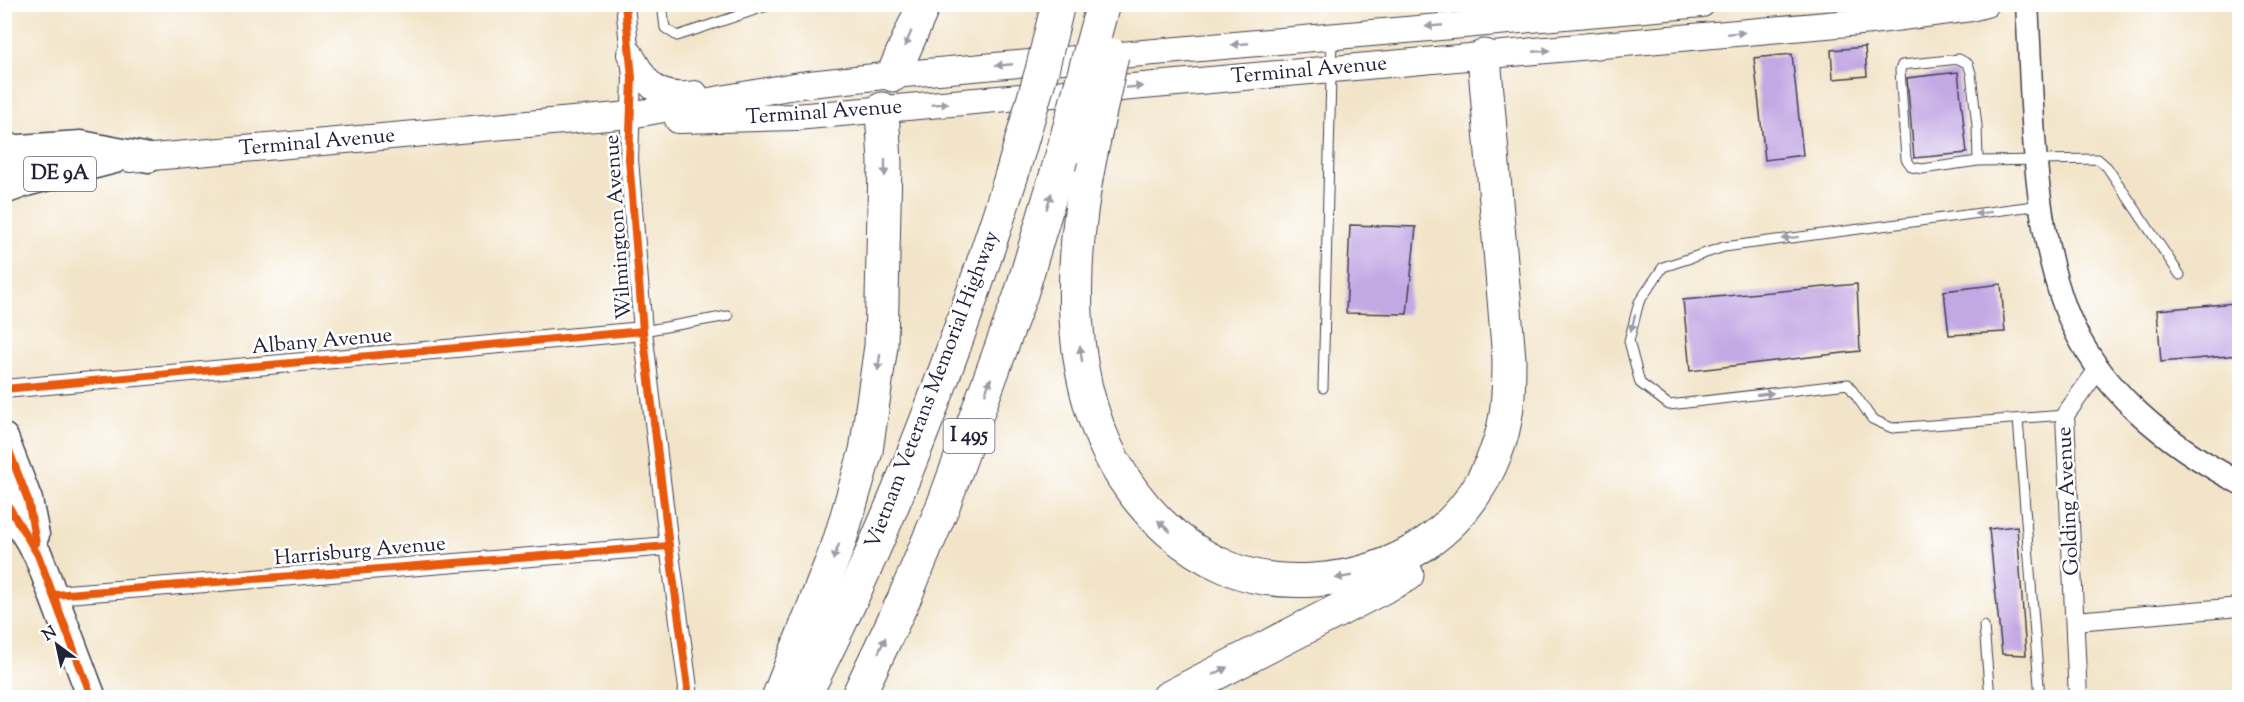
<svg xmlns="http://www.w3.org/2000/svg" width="2244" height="702" font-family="'Sorts Mill Goudy',serif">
  <rect width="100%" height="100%" fill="#fff"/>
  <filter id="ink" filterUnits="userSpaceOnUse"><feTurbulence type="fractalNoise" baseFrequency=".0167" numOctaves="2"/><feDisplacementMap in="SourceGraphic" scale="12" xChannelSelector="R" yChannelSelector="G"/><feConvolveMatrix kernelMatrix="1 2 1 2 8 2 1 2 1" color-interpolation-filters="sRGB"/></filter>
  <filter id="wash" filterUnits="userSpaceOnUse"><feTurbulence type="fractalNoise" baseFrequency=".008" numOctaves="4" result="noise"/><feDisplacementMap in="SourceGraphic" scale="24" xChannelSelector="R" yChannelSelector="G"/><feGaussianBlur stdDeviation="1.35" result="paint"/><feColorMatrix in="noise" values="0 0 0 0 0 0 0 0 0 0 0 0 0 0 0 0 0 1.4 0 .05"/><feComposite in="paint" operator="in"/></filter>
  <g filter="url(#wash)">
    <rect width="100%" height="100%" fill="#f2e4c8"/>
    <g id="blocks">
      <!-- building -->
      <g fill="#c3a9e4">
        <path d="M1865,47L1867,76L1833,79L1831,50Z"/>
        <path d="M1792,54L1803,155L1765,160L1754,58Z"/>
        <path d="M1958,72L1967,153L1914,158L1907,78Z"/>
        <path d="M1350,225L1416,227L1407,314L1346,313Z"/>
        <path d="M1857,284L1860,351L1690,371L1683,300Z"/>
        <path d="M2001,284L2005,332L1949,335L1944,291Z"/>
        <path d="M2235,303L2239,355L2161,362L2157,310Z"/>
        <path d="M2017,526L2026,655L2002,654L1989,529Z"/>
      </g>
    </g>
  </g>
  <g filter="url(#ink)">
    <use href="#blocks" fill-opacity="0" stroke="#413f50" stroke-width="1.5"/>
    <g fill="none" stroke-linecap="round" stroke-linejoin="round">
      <!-- service casing -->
      <g stroke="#413f50" stroke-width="11">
        <g id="service">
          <path d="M662,4L665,28L677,36L773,4"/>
          <path d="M1978,161L1977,126L1971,73L1968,64L1959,59L1902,65L1900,70L1906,159L1912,167L1922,169L1978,161L2098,159L2107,167L2180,275"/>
          <path d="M2041,205L1724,247L1663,267L1639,302L1629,341L1640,383L1669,405L1848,384L1872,419L1892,428L2065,415"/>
          <path d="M643,331L728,316"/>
          <path d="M1323,388L1332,38"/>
          <path d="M2018,419L2040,698"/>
          <path d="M1984,626L1990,698"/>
        </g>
      </g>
      <!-- minor casing -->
      <g stroke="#413f50" stroke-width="20">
        <g id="minor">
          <path d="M625,4L632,78L629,159L643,331L669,546L688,688L687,698"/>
          <path d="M4,389L643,331"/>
          <path d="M54,595L669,546"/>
          <path d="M2075,621L2240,607"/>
          <path d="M2078,698L2065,415L2099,368"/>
        </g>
      </g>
      <!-- tertiary casing -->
      <g stroke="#413f50" stroke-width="25">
        <path id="tertiary" d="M2027,4C2033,102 2031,219 2066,310C2096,388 2168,445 2240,483"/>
      </g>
      <!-- secondary casing -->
      <g stroke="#413f50" stroke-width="28">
        <g id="secondary">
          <path d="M630,54C647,84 656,100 695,94"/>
          <path d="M678,120L796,117L1871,21L1971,8L1986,4"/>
          <path d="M130,159L630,115L800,85L893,75L1702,4"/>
          <path d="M4,172L49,166"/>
        </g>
      </g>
      <!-- primary casing -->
      <g stroke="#413f50" stroke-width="31">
        <g id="primary">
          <path d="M4,150L81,145L149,158"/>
          <path d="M4,190L26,182L115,159"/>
          <path d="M4,438L28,500L35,535"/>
          <path d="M4,499L38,555L92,698"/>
        </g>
      </g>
      <!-- motorway casing -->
      <g stroke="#413f50" stroke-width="35">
        <g id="motorway">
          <path d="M893,75L924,4"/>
          <path d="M1091,153C1069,259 1063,385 1124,479C1149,517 1184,549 1226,567C1253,579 1285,582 1315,580C1398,574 1465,532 1496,452C1508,423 1509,390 1509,359L1484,56"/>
          <path d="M778,698L839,543L866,451L881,346L885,163L882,109"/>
          <path d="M803,698C889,531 956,353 1012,174"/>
          <path d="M857,698L904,599L943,506L1021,294L1059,166"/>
          <path d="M1168,698L1407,575"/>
        </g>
      </g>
      <!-- service -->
      <use href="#service" stroke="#fff" stroke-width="9"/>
      <!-- minor -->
      <use href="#minor" stroke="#fff" stroke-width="18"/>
      <!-- tertiary -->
      <use href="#tertiary" stroke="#fff" stroke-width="22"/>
      <!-- secondary -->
      <use href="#secondary" stroke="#fff" stroke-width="26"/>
      <!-- primary -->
      <use href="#primary" stroke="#fff" stroke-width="28"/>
      <!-- motorway -->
      <use href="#motorway" stroke="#fff" stroke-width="33"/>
      <!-- motorway-bridge casing -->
      <g stroke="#413f50" stroke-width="35" stroke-linecap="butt">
        <g id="motorway-bridge">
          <path d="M1091,153L1112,55"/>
          <path d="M1059,166L1103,4"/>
          <path d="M1012,174L1042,70L1058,4"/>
        </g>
      </g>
      <!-- motorway-bridge -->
      <use href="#motorway-bridge" stroke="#fff" stroke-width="33"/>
      <!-- cycleway casing -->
      <g stroke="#fff" stroke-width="11">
        <g id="cycleway">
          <path d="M625,4L632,78L629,159L643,331L669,546L688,688L687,698"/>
          <path d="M4,389L643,331"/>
          <path d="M4,438L28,500L36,543"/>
          <path d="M4,499L38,555L92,698"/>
          <path d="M54,595L669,546"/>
        </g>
      </g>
      <!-- cycleway -->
      <use href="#cycleway" stroke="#e8590c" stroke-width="8"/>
    </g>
    <!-- one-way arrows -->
    <defs><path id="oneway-solid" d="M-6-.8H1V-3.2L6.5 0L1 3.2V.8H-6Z" transform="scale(1.5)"/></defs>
    <g fill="#9c9ca7">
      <use href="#oneway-solid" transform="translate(1434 26) rotate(175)"/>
      <use href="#oneway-solid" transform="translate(1736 33) rotate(-5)"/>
      <use href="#oneway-solid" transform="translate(908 39) rotate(113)"/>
      <use href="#oneway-solid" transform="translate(1240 44) rotate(175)"/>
      <use href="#oneway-solid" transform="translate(1542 51) rotate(-5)"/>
      <use href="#oneway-solid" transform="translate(1004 65) rotate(175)"/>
      <use href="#oneway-solid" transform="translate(1134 87) rotate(-5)"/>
      <use href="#oneway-solid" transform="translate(940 104) rotate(-5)"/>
      <use href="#oneway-solid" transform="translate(885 168) rotate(90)"/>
      <use href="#oneway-solid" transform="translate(1049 201) rotate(-73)"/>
      <use href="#oneway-solid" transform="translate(1983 213) rotate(173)"/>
      <use href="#oneway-solid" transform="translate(1790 238) rotate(173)"/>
      <use href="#oneway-solid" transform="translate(1633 323) rotate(104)"/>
      <use href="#oneway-solid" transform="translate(1081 354) rotate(-98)"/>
      <use href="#oneway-solid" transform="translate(879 362) rotate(98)"/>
      <use href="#oneway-solid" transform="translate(988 386) rotate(-70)"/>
      <use href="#oneway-solid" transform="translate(1765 394) rotate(-7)"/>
      <use href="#oneway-solid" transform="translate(1164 526) rotate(-138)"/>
      <use href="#oneway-solid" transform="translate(836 552) rotate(111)"/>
      <use href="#oneway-solid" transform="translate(1344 577) rotate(171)"/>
      <use href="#oneway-solid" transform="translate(882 645) rotate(-65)"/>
      <use href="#oneway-solid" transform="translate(1220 671) rotate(-27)"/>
    </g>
  </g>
  <g text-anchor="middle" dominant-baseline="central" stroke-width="5" stroke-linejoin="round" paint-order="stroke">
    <!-- shield labels -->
    <g fill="#fff" stroke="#646476" stroke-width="1.5">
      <rect x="24" y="157" width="72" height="34" rx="4.5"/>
      <rect x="943.5" y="419" width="51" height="34" rx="4.5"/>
    </g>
    <g font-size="20" font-weight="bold" fill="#22223b">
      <text x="60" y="174">DE 9A</text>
      <text x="969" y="436">I 495</text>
    </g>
    <!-- street labels -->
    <g font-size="21" fill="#22223b" stroke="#fff">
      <text transform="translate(1309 71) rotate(-5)">Terminal Avenue</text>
      <text transform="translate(824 113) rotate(-4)">Terminal Avenue</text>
      <text transform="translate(317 143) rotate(-5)">Terminal Avenue</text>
      <text transform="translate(619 227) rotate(-94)">Wilmington Avenue</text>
      <text transform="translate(322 342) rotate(-5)">Albany Avenue</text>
      <text transform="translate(933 390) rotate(-69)">Vietnam Veterans Memorial Highway</text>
      <text transform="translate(2069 501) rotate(-93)">Golding Avenue</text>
      <text transform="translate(360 552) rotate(-5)">Harrisburg Avenue</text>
    </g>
  </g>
  <!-- margin -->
  <rect width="2244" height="702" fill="none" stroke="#fff" stroke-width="24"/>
  <!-- north arrow -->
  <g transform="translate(57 645) rotate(327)" stroke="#ffffff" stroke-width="4.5" paint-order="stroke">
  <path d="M0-4.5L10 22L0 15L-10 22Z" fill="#22223b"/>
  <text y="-9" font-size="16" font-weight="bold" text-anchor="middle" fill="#22223b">N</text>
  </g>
</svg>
